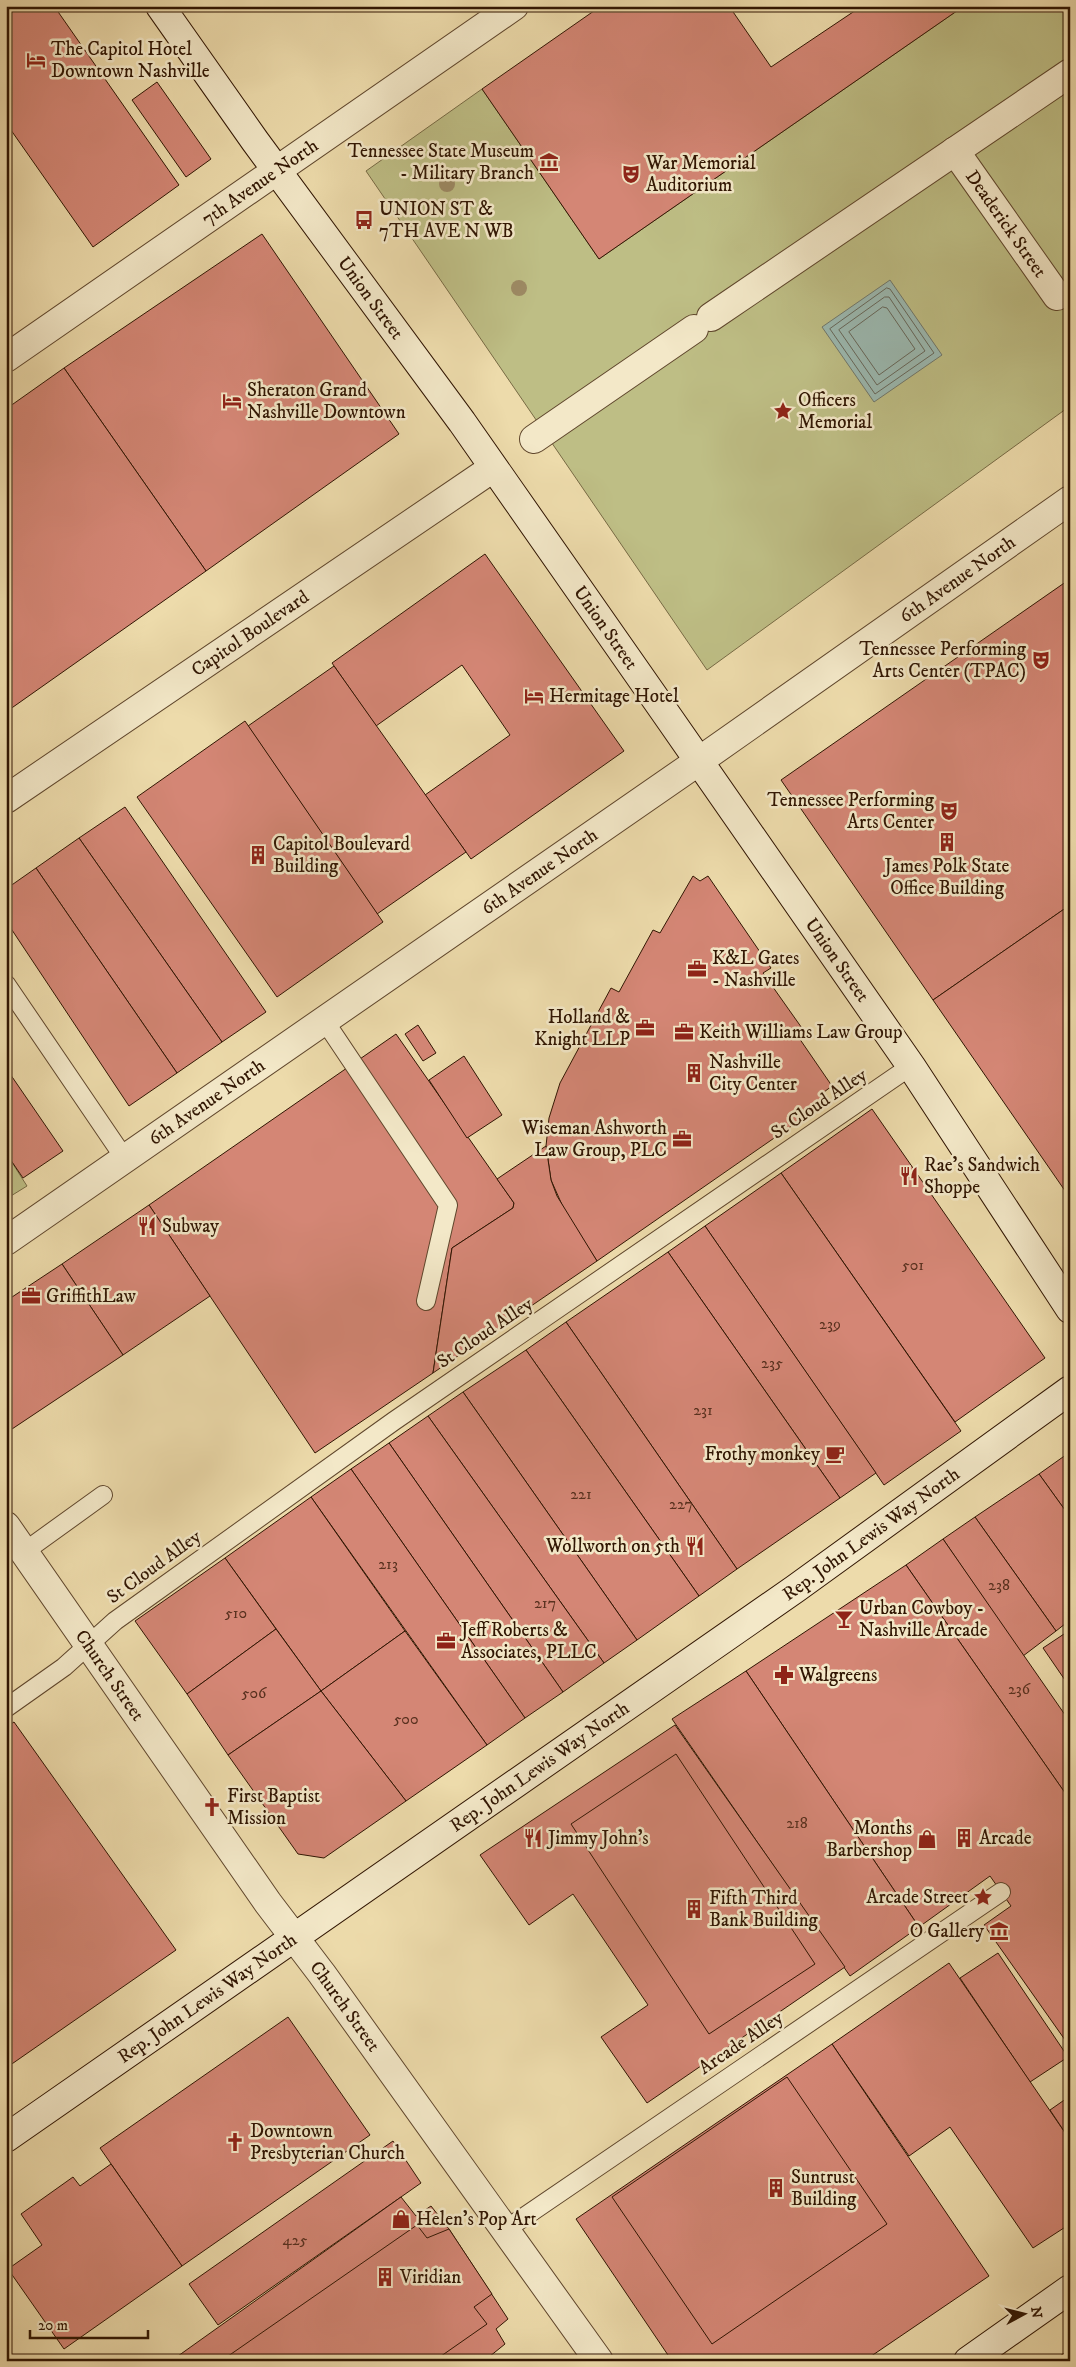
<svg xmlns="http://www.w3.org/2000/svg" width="1076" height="2367" font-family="'IM FELL DW Pica',serif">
  <rect width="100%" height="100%" fill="#eddbab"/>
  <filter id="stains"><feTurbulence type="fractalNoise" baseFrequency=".004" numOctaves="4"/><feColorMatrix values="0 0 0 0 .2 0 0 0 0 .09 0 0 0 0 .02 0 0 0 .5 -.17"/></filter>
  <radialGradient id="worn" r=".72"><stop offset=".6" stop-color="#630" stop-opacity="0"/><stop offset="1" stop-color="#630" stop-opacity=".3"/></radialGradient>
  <!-- green -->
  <g fill="#bebe85" stroke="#776a44">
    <path d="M964,6H1070V406L707,670L366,171L482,89L599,259Z"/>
    <path d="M6,1153L27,1186L6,1199Z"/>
  </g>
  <!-- water -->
  <path fill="#9bb9b1" stroke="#70776b" d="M890,280L942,355L874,402L822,327Z"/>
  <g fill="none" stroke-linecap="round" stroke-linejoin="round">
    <!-- shore -->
    <g stroke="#66675a" stroke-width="1">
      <path d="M887,288L890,289L934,353L875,394L830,329Z"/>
      <path d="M885,297H889L925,351L877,385L839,330Z"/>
      <path d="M883,307L887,308L915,349L879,375L849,332Z"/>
    </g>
  </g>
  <!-- building -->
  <g fill="#d48675" stroke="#301502">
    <path d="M6,6H54L179,185L93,247L6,123Z"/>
    <path d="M601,6H729L771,67L862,6H964L599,259L482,89Z"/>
    <path d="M157,82L211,159L186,177L132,100Z"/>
    <path d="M262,234L399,434L206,571L64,368Z"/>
    <path d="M64,368L206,571L6,712V409Z"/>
    <path d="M485,554L624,751L471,859L425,795L510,735L462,665L376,726L332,663Z"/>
    <path d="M1070,579V905L933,1000L781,780Z"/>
    <path d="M334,666L466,852L377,914L248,726Z"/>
    <path d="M245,721L383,922L277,997L137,797Z"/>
    <path d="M125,807L266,1012L222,1042L79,838Z"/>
    <path d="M79,838L222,1042L177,1073L36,868Z"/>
    <path d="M36,868L177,1073L129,1106L6,921V889Z"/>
    <path d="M693,876L700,881L708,876L771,968L763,973L804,1031L797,1035L832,1086L824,1092L829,1100L597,1261L567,1216L551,1180L546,1146L549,1118L560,1083L611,988L619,992L653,930L660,933Z"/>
    <path d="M1070,905V1198L933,1000Z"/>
    <path d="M418,1025L436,1053L423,1061L405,1034Z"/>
    <path d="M396,1034L514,1203L513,1208L452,1248L433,1373L315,1453L149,1205Z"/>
    <path d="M464,1056L502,1115L467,1138L429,1080Z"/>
    <path d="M6,1068L63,1151L23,1178L6,1153Z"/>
    <path d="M872,1109L1045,1358L955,1422L781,1173Z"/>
    <path d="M546,1146L551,1180L557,1196L597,1261L433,1373L452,1248L513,1208L514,1203L497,1179Z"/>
    <path d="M781,1173L961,1431L884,1485L705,1226Z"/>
    <path d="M149,1205L210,1296L123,1355L62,1264Z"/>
    <path d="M705,1226L876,1473L840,1498L668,1252Z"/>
    <path d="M668,1252L840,1498L737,1569L566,1322Z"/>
    <path d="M62,1264L123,1355L6,1433V1301Z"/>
    <path d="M566,1322L737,1569L699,1596L526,1350Z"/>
    <path d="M526,1350L699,1596L637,1640L463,1392Z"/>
    <path d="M463,1392L637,1640L604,1663L428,1416Z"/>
    <path d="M428,1416L604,1663L563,1692L389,1443Z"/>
    <path d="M389,1443L563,1692L525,1718L351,1469Z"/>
    <path d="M1070,1452V1517L1039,1474Z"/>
    <path d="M351,1469L525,1718L487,1745L311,1497Z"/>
    <path d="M1039,1474L1070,1517V1620L1056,1631L975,1517Z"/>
    <path d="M311,1497L405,1631L321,1691L225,1558Z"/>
    <path d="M975,1517L1056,1631L1023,1656L943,1539Z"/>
    <path d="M943,1539L1070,1722V1800L906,1565Z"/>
    <path d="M225,1558L276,1629L187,1694L135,1621Z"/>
    <path d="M906,1565L1070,1800V2047L984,1925L1011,1906L990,1876L919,1927L746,1671Z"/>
    <path d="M276,1629L321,1691L228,1755L187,1694Z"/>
    <path d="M1070,1630V1681L1067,1683L1043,1648Z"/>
    <path d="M405,1631L487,1745L406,1801L321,1691Z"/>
    <path d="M746,1671L919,1927L850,1976L672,1719Z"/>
    <path d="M321,1691L406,1801L324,1858L298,1854L228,1755Z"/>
    <path d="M14,1722L176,1950L6,2068V1727Z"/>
    <path d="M675,1725L845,1967L647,2103L601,2037L648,2005L573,1894L529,1925L480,1855Z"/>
    <path d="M676,1754L815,1964L709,2034L571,1824Z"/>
    <path d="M998,1953L1068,2057L1030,2082L960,1978Z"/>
    <path d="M949,1963L1070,2140V2224L1033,2248L950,2127L909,2156L832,2044Z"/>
    <path d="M288,2017L370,2135L182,2266L100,2148Z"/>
    <path d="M832,2044L989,2276L864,2361H672L576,2219Z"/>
    <path d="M787,2077L887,2224L712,2344L612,2197Z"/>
    <path d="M1070,2096V2140L1050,2110Z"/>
    <path d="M393,2141L421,2183L218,2325L189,2284Z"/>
    <path d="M111,2164L182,2266L64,2349L8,2269L42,2245L21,2214L73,2177L80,2186Z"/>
    <path d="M401,2197L416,2216L431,2206L449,2229L508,2319L496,2329L505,2344L484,2361H171Z"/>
    <path d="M417,2225L427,2238L449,2229L492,2294L474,2307L487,2324L434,2361H221Z"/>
    <path d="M1070,2349V2361H1053Z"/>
  </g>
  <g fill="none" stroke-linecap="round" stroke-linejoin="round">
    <!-- lane casing -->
    <g stroke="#5f462c" stroke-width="20">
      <g id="lane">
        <path d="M6,984L125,1159"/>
        <path d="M324,1020L448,1205L426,1301"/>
        <path d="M24,1552L103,1495"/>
        <path d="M6,1708L64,1667L115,1621L394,1421L911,1066"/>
        <path d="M505,2230L1001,1892"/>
      </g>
    </g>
    <!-- street casing -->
    <g stroke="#5f462c" stroke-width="30">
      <g id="street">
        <path id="s1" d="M955,151L1057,296"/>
        <path d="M711,317L1070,73"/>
        <path id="s2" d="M6,358L514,6"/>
        <path d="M534,439L694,329"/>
        <path id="s3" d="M6,799L493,468"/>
        <path id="s4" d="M6,1241L699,761L1070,500"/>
        <path id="s5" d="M6,1526L268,1903L322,1974L599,2361"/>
      </g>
    </g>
    <!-- secondary casing -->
    <g stroke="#301502" stroke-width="30">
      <g id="secondary">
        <path id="s6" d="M160,6L255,141L462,422L671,721L911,1066L1070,1309"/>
        <path id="s7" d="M6,2138L795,1589L1070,1390"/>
        <path d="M968,2361L1070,2289"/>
      </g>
    </g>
    <!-- lane -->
    <use href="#lane" stroke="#f3e8c8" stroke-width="18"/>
    <!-- street -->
    <use href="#street" stroke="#f3e8c8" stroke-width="28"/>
    <!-- secondary -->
    <use href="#secondary" stroke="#f3e8c8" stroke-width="28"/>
  </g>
  <!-- trees -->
  <g fill="#9d8a64">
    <circle cx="447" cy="184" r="8"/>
    <circle cx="519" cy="288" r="8"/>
  </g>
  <!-- icons -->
  <defs>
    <g id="hotel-bare" transform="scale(1.5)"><path d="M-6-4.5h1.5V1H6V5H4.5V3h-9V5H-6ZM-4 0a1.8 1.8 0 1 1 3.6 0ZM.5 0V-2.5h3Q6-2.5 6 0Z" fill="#8f2418" stroke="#f3e8c8" stroke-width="2.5" paint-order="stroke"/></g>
    <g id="museum-bare" transform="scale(1.5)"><path d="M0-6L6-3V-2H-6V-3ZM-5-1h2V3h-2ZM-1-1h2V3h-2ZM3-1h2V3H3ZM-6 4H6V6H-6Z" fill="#8f2418" stroke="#f3e8c8" stroke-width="2.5" paint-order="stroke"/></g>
    <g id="theatre-bare" transform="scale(1.5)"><path d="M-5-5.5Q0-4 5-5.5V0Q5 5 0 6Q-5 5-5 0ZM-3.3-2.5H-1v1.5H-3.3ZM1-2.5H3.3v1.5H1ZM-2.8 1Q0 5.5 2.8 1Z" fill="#8f2418" stroke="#f3e8c8" stroke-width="2.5" paint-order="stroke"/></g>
    <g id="bus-bare" transform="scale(1.5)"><path d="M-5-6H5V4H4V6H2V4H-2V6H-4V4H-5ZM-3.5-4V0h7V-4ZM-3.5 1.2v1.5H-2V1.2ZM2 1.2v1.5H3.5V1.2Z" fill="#8f2418" stroke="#f3e8c8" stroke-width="2.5" paint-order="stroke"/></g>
    <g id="sight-bare" transform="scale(1.5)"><path d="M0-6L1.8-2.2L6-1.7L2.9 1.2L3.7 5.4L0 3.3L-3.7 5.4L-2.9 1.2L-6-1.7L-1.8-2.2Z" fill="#8f2418" stroke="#f3e8c8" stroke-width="2.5" paint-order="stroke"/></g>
    <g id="building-bare" transform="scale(1.5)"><path d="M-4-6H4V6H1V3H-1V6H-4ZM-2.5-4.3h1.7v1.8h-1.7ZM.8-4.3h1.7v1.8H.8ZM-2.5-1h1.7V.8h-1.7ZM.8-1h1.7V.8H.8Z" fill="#8f2418" stroke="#f3e8c8" stroke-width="2.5" paint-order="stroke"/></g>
    <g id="office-bare" transform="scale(1.5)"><path d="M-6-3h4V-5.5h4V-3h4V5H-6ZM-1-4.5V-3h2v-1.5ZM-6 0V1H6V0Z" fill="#8f2418" stroke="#f3e8c8" stroke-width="2.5" paint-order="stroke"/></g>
    <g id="restaurant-bare" transform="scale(1.5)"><path d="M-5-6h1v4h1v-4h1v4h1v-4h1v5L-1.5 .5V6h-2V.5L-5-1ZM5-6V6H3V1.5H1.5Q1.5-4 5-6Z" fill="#8f2418" stroke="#f3e8c8" stroke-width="2.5" paint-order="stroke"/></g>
    <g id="cafe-bare" transform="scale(1.5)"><path d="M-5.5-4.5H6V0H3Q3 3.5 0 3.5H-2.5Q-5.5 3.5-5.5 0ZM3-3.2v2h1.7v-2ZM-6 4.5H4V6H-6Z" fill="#8f2418" stroke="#f3e8c8" stroke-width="2.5" paint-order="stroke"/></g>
    <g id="bar-bare" transform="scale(1.5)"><path d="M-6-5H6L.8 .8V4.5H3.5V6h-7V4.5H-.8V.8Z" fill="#8f2418" stroke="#f3e8c8" stroke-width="2.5" paint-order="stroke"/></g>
    <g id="pharmacy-bare" transform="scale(1.5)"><path d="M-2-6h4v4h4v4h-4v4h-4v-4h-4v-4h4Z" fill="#8f2418" stroke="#f3e8c8" stroke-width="2.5" paint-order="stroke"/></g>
    <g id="church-bare" transform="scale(1.5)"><path d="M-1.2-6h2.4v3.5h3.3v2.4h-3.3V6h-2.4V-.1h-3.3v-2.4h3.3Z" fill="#8f2418" stroke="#f3e8c8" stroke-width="2.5" paint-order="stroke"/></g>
    <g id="shop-bare" transform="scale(1.5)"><path d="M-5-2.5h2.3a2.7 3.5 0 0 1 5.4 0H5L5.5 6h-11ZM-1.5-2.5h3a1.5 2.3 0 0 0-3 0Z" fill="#8f2418" stroke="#f3e8c8" stroke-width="2.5" paint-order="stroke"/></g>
  </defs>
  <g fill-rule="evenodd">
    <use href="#hotel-bare" x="36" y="60"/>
    <use href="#museum-bare" x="549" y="162"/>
    <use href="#theatre-bare" x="631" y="174"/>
    <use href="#bus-bare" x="364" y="220"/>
    <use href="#hotel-bare" x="232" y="401"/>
    <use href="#sight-bare" x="783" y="411"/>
    <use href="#theatre-bare" x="1041" y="660"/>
    <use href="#hotel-bare" x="534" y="696"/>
    <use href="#theatre-bare" x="949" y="811"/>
    <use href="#building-bare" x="947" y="842"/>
    <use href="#building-bare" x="258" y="855"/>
    <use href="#office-bare" x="697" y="969"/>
    <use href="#office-bare" x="645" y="1028"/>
    <use href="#office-bare" x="684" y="1032"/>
    <use href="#building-bare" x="694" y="1073"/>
    <use href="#office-bare" x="682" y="1139"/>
    <use href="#restaurant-bare" x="909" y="1176"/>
    <use href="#restaurant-bare" x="147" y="1226"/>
    <use href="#office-bare" x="31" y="1296"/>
    <use href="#cafe-bare" x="835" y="1454"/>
    <use href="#restaurant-bare" x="695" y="1546"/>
    <use href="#bar-bare" x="844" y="1619"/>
    <use href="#office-bare" x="446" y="1641"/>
    <use href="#pharmacy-bare" x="784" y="1675"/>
    <use href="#church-bare" x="212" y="1807"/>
    <use href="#restaurant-bare" x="533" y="1838"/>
    <use href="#building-bare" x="964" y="1838"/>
    <use href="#shop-bare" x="927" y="1839"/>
    <use href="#sight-bare" x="983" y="1897"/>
    <use href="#building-bare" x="694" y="1909"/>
    <use href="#museum-bare" x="999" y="1931"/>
    <use href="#church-bare" x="235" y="2142"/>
    <use href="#building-bare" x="776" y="2188"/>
    <use href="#shop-bare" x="401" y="2219"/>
    <use href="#building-bare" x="385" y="2277"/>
  </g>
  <g text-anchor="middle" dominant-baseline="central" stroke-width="5" stroke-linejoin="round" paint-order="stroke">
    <!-- number labels -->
    <g font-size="16" fill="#59311f">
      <text x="913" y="1265">501</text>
      <text x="830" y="1324">239</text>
      <text x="772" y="1363">235</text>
      <text x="703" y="1410">231</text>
      <text x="581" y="1494">221</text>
      <text x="681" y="1504">227</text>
      <text x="388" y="1564">213</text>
      <text x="999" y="1585">238</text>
      <text x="545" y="1603">217</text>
      <text x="236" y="1613">510</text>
      <text x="1019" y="1689">236</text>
      <text x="254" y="1693">506</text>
      <text x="406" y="1719">500</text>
      <text x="797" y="1823">218</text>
      <text x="295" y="2240">425</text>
    </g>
    <!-- poi labels -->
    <g font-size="19" fill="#301502" stroke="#f3e8c8" text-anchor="start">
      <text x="51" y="49">The Capitol Hotel<tspan x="51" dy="22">Downtown Nashville</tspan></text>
      <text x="534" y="151" text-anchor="end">Tennessee State Museum<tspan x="534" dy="22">- Military Branch</tspan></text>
      <text x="646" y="163">War Memorial<tspan x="646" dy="22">Auditorium</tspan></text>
      <text x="379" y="209">UNION ST &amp;<tspan x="379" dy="22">7TH AVE N WB</tspan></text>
      <text x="247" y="390">Sheraton Grand<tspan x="247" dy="22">Nashville Downtown</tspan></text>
      <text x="798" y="400">Officers<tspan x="798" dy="22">Memorial</tspan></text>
      <text x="1026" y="649" text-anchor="end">Tennessee Performing<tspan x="1026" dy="22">Arts Center (TPAC)</tspan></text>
      <text x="549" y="696">Hermitage Hotel</text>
      <text x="934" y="800" text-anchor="end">Tennessee Performing<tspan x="934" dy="22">Arts Center</tspan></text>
      <text x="273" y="844">Capitol Boulevard<tspan x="273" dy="22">Building</tspan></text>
      <text x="947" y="866" text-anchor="middle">James Polk State<tspan x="947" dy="22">Office Building</tspan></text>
      <text x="712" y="958">K&amp;L Gates<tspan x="712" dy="22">- Nashville</tspan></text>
      <text x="630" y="1017" text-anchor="end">Holland &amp;<tspan x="630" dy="22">Knight LLP</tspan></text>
      <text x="699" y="1032">Keith Williams Law Group</text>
      <text x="709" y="1062">Nashville<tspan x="709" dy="22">City Center</tspan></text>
      <text x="667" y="1128" text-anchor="end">Wiseman Ashworth<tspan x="667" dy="22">Law Group, PLC</tspan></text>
      <text x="924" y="1165">Rae's Sandwich<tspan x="924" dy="22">Shoppe</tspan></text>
      <text x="162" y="1226">Subway</text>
      <text x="46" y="1296">GriffithLaw</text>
      <text x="820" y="1454" text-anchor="end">Frothy monkey</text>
      <text x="680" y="1546" text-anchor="end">Wollworth on 5th</text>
      <text x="859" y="1608">Urban Cowboy -<tspan x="859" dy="22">Nashville Arcade</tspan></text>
      <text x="461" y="1630">Jeff Roberts &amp;<tspan x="461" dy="22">Associates, PLLC</tspan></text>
      <text x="799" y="1675">Walgreens</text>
      <text x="227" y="1796">First Baptist<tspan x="227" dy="22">Mission</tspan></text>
      <text x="912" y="1828" text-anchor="end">Months<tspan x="912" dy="22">Barbershop</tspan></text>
      <text x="548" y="1838">Jimmy John's</text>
      <text x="979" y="1838">Arcade</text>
      <text x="968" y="1897" text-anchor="end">Arcade Street</text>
      <text x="709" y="1898">Fifth Third<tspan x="709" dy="22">Bank Building</tspan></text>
      <text x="984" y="1931" text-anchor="end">O Gallery</text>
      <text x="250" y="2131">Downtown<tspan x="250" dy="22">Presbyterian Church</tspan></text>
      <text x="791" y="2177">Suntrust<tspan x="791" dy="22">Building</tspan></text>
      <text x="416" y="2219">Helen's Pop Art</text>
      <text x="400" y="2277">Viridian</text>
    </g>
    <!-- street labels -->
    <g font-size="19" fill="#301502" stroke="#f3e8c8">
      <text stroke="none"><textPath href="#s2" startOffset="309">7th Avenue North</textPath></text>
      <text stroke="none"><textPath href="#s1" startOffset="89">Deaderick Street</textPath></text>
      <text stroke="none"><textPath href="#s6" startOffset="360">Union Street</textPath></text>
      <text stroke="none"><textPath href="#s4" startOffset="1159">6th Avenue North</textPath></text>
      <text stroke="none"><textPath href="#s6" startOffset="765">Union Street</textPath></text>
      <text stroke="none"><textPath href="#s3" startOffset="295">Capitol Boulevard</textPath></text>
      <text stroke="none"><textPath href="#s4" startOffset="649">6th Avenue North</textPath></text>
      <text stroke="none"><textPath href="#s6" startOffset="1170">Union Street</textPath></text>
      <text stroke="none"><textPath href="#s4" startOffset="244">6th Avenue North</textPath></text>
      <text transform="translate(819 1104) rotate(-34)">St Cloud Alley</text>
      <text transform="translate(485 1333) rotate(-34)">St Cloud Alley</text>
      <text stroke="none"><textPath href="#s7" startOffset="1055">Rep. John Lewis Way North</textPath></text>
      <text transform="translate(154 1567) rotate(-36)">St Cloud Alley</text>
      <text stroke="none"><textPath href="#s5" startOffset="182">Church Street</textPath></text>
      <text stroke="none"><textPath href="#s7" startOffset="650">Rep. John Lewis Way North</textPath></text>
      <text stroke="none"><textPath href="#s7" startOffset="245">Rep. John Lewis Way North</textPath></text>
      <text stroke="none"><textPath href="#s5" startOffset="588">Church Street</textPath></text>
      <text transform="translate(741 2043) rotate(-34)">Arcade Alley</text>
    </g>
  </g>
  <!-- margin -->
  <rect width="1076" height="2367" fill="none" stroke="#eddbab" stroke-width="25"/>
  <rect x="8" y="8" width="1061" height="2352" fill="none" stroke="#301502" stroke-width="2.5"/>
  <rect x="12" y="12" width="1051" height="2342" fill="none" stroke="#301502"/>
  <!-- north arrow -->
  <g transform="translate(1024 2314) rotate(83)" stroke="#f3e8c8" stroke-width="4" paint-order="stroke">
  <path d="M0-4L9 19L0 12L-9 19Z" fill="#301502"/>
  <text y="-8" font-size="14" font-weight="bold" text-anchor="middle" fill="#301502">N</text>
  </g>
  <!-- scale -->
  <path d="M30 2330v8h118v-8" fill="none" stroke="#301502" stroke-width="2.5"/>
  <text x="38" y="2330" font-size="15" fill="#301502" stroke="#f3e8c8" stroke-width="4" paint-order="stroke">20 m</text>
  <rect width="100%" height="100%" filter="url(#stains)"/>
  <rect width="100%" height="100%" fill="url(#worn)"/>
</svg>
